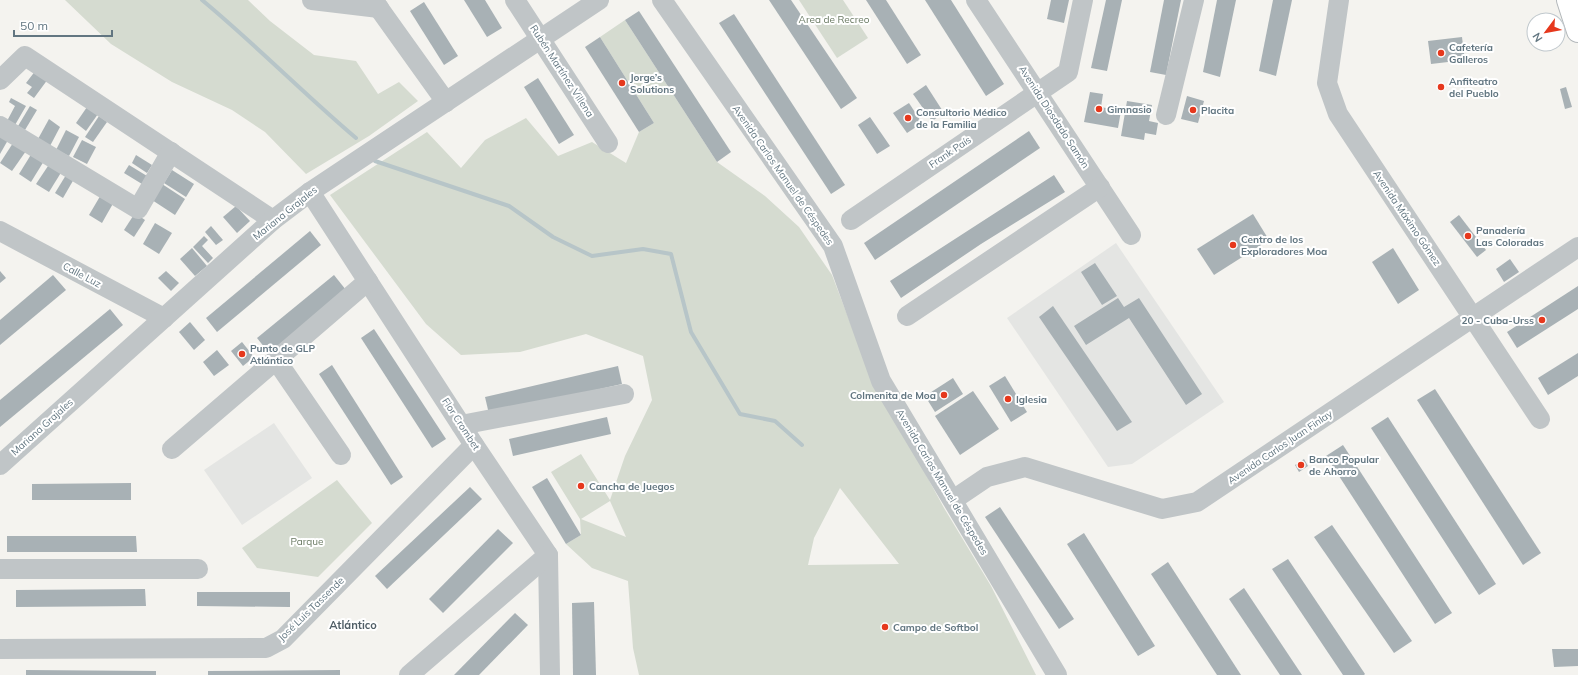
<svg xmlns="http://www.w3.org/2000/svg" width="1578" height="675" font-family="Mulish,sans-serif">
  <rect width="100%" height="100%" fill="#f4f3ef"/>
  <!-- built -->
  <g fill="#e4e5e3">
    <path d="M1116,243L1224,402L1132,464L1108,467L1007,318Z"/>
    <path d="M274,423L312,478L242,525L204,470Z"/>
  </g>
  <!-- green -->
  <g fill="#d5dbd0" fill-rule="evenodd">
    <path d="M65,0H248L270,21L314,55L356,61L378,94L399,82L418,101L369,136L306,174L265,132L232,110L172,82L111,44Z"/>
    <path d="M799,0H843L868,38L837,58Z"/>
    <path d="M625,20L717,162L765,196L799,227L832,275L874,385L912,449L944,508L991,586L1036,675H639L633,648L628,581L592,568L566,544L581,535L580,519L551,472L581,454L610,500L625,456L652,400L643,356L586,334L520,352L461,355L426,324L330,195L427,132L461,168L485,140L526,118L558,156L592,142L626,163L639,132L654,123L600,37ZM840,488L899,564L808,565L814,538ZM610,501L626,537L581,519Z"/>
    <path d="M337,480L372,523L318,577L257,568L242,548Z"/>
  </g>
  <g fill="none" stroke-linecap="round" stroke-linejoin="round">
    <!-- stream -->
    <g stroke="#b7c5c8" stroke-width="4">
      <path d="M202,0C255,44 303,93 356,138"/>
      <path d="M375,161L509,206L553,237L592,256L643,249L671,254L691,332L740,414L775,421L802,445"/>
    </g>
  </g>
  <!-- building -->
  <g fill="#a8b1b5">
    <path d="M464,0H485L502,28L487,37Z"/>
    <path d="M769,0H791L857,98L841,109Z"/>
    <path d="M866,0H886L921,55L907,64Z"/>
    <path d="M925,0H951L1004,84L986,96Z"/>
    <path d="M1051,0H1069L1064,23L1047,19Z"/>
    <path d="M1106,0H1122L1107,71L1091,68Z"/>
    <path d="M1164,0H1181L1166,75L1150,72Z"/>
    <path d="M1217,0H1236L1220,77L1203,72Z"/>
    <path d="M1273,0H1292L1276,76L1259,71Z"/>
    <path d="M424,2L458,56L444,65L410,11Z"/>
    <path d="M639,11L731,152L717,162L625,20Z"/>
    <path d="M734,14L845,185L831,194L719,23Z"/>
    <path d="M600,37L654,123L639,132L585,47Z"/>
    <path d="M1462,37L1465,60L1431,64L1428,41Z"/>
    <path d="M36,70L48,79L34,98L27,93L32,87L26,83Z"/>
    <path d="M538,78L574,135L559,144L524,87Z"/>
    <path d="M926,85L944,113L932,121L913,94Z"/>
    <path d="M1566,87L1572,107L1565,109L1560,89Z"/>
    <path d="M1090,92L1103,94L1101,107L1121,111L1118,128L1084,122Z"/>
    <path d="M1187,96L1204,101L1198,123L1181,119Z"/>
    <path d="M11,98L26,106L15,125L7,121L15,106L9,102Z"/>
    <path d="M1127,101L1152,105L1149,121L1158,123L1156,135L1145,133L1144,140L1121,136Z"/>
    <path d="M909,103L922,123L907,133L893,113Z"/>
    <path d="M30,106L37,110L25,130L18,126Z"/>
    <path d="M87,107L98,114L86,131L76,123Z"/>
    <path d="M99,116L107,122L93,142L85,137Z"/>
    <path d="M870,117L890,146L877,154L858,125Z"/>
    <path d="M49,119L60,127L50,146L38,139Z"/>
    <path d="M66,130L79,137L69,156L56,150Z"/>
    <path d="M1029,131L1040,148L875,260L864,243Z"/>
    <path d="M0,136L8,140L0,154Z"/>
    <path d="M82,140L96,147L87,164L73,157Z"/>
    <path d="M13,143L26,151L12,171L0,163Z"/>
    <path d="M32,153L44,161L31,182L19,174Z"/>
    <path d="M136,155L152,165L147,173L132,163Z"/>
    <path d="M50,163L62,171L49,192L36,184Z"/>
    <path d="M129,165L147,176L142,184L124,173Z"/>
    <path d="M172,170L194,184L186,197L164,183Z"/>
    <path d="M66,175L74,179L63,198L55,193Z"/>
    <path d="M1054,175L1065,192L981,244L901,298L890,281Z"/>
    <path d="M162,184L185,199L175,215L152,200Z"/>
    <path d="M102,193L115,200L102,223L89,215Z"/>
    <path d="M236,206L250,221L237,233L223,217Z"/>
    <path d="M135,213L145,220L134,237L124,230Z"/>
    <path d="M1253,214L1269,240L1214,275L1197,249Z"/>
    <path d="M1459,215L1486,250L1477,257L1450,222Z"/>
    <path d="M155,223L172,233L159,254L143,244Z"/>
    <path d="M211,226L223,240L216,245L205,232Z"/>
    <path d="M310,231L321,245L217,332L206,318Z"/>
    <path d="M204,236L208,240L202,246L213,258L208,263L193,247Z"/>
    <path d="M192,248L207,266L195,276L180,259Z"/>
    <path d="M1393,248L1419,290L1398,304L1372,262Z"/>
    <path d="M1510,259L1519,272L1504,282L1496,269Z"/>
    <path d="M1095,263L1117,296L1102,305L1081,272Z"/>
    <path d="M0,271L6,278L0,283Z"/>
    <path d="M166,271L179,283L171,291L158,278Z"/>
    <path d="M53,275L66,290L0,345V320Z"/>
    <path d="M334,275L346,290L269,353L257,338Z"/>
    <path d="M1578,286V309L1517,348L1507,332Z"/>
    <path d="M1118,298L1124,307L1139,298L1202,394L1186,405L1129,318L1086,345L1074,326Z"/>
    <path d="M1053,306L1132,422L1117,431L1039,317Z"/>
    <path d="M110,309L123,325L0,427V400Z"/>
    <path d="M190,322L205,340L194,350L179,332Z"/>
    <path d="M374,329L446,439L432,448L361,338Z"/>
    <path d="M242,342L254,357L243,366L231,351Z"/>
    <path d="M217,350L229,365L214,376L203,362Z"/>
    <path d="M1578,353V376L1548,395L1538,378Z"/>
    <path d="M332,365L403,477L391,485L319,374Z"/>
    <path d="M618,366L622,384L489,414L485,397Z"/>
    <path d="M1005,376L1027,412L1011,422L989,386Z"/>
    <path d="M953,378L963,394L935,412L925,396Z"/>
    <path d="M1435,389L1541,553L1523,565L1417,400Z"/>
    <path d="M973,391L999,429L960,455L935,416Z"/>
    <path d="M607,417L611,434L513,456L509,439Z"/>
    <path d="M1388,417L1496,584L1479,595L1371,428Z"/>
    <path d="M1343,445L1452,613L1435,624L1326,456Z"/>
    <path d="M1304,459L1308,466L1299,472L1295,465Z"/>
    <path d="M547,478L581,535L566,544L532,487Z"/>
    <path d="M131,483V500H32V484Z"/>
    <path d="M470,487L482,499L387,589L375,576Z"/>
    <path d="M1000,507L1074,619L1059,629L985,517Z"/>
    <path d="M1332,525L1412,641L1394,653L1314,537Z"/>
    <path d="M498,529L513,543L443,613L429,599Z"/>
    <path d="M1084,533L1155,646L1138,656L1067,544Z"/>
    <path d="M7,536H136L137,552H7Z"/>
    <path d="M1288,559L1365,674L1364,675H1343L1272,569Z"/>
    <path d="M1168,562L1241,675H1217L1151,574Z"/>
    <path d="M1244,588L1302,675H1280L1229,599Z"/>
    <path d="M145,589L146,606L16,607V590Z"/>
    <path d="M197,592H290V607L197,606Z"/>
    <path d="M594,602L596,675H573L572,603Z"/>
    <path d="M515,613L528,625L479,675H454Z"/>
    <path d="M1552,649H1578V666L1554,667Z"/>
    <path d="M26,670L156,671V675H26Z"/>
    <path d="M340,670V675H208V671Z"/>
  </g>
  <g fill="none" stroke-linecap="round" stroke-linejoin="round">
    <!-- major casing -->
    <g stroke="#b3b8bb" stroke-width="24">
      <path id="major" d="M1568,0L1578,31"/>
    </g>
    <!-- minor -->
    <g stroke="#c0c5c7" stroke-width="20">
      <path d="M312,0L379,8"/>
      <path d="M373,0L446,102"/>
      <path d="M515,0L608,143"/>
      <path d="M662,0L833,246L881,381L1057,675"/>
      <path d="M976,0L1131,235"/>
      <path d="M1339,0L1327,83L1338,114L1540,419"/>
      <path d="M0,80L25,56L273,220"/>
      <path d="M1166,115L1194,0"/>
      <path d="M0,126L138,209L171,152"/>
      <path d="M310,192L474,445L548,555L550,675"/>
      <path d="M851,220L1068,72L1083,0"/>
      <path d="M0,231L164,318"/>
      <path d="M907,316L1100,187"/>
      <path d="M276,360L341,455"/>
      <path d="M461,425L624,394"/>
      <path d="M172,449L368,281"/>
      <path d="M0,465L273,220L310,192L599,0"/>
      <path d="M953,500L987,477L1025,467L1162,509L1197,502L1578,247"/>
      <path d="M0,569H198"/>
      <path d="M0,649L266,648L283,639L474,445"/>
      <path d="M409,675L548,555"/>
    </g>
    <!-- major -->
    <use href="#major" stroke="#fff" stroke-width="22"/>
  </g>
  <!-- markers -->
  <g fill="#e6381d" stroke="#fff" stroke-width="1.5">
    <circle cx="1441" cy="53" r="4"/>
    <circle cx="622" cy="83" r="4"/>
    <circle cx="1441" cy="87" r="4"/>
    <circle cx="1099" cy="109" r="4"/>
    <circle cx="1193" cy="110" r="4"/>
    <circle cx="908" cy="118" r="4"/>
    <circle cx="1468" cy="236" r="4"/>
    <circle cx="1233" cy="245" r="4"/>
    <circle cx="1542" cy="320" r="4"/>
    <circle cx="242" cy="354" r="4"/>
    <circle cx="944" cy="395" r="4"/>
    <circle cx="1008" cy="399" r="4"/>
    <circle cx="1301" cy="465" r="4"/>
    <circle cx="581" cy="486" r="4"/>
    <circle cx="885" cy="627" r="4"/>
  </g>
  <g text-anchor="middle" dominant-baseline="central" stroke-width="4" stroke-linejoin="round" paint-order="stroke">
    <!-- park labels -->
    <g font-size="10" fill="#687861" stroke="#fff">
      <text x="834" y="19">Area de Recreo</text>
      <text x="307" y="541">Parque</text>
    </g>
    <!-- poi labels -->
    <g font-size="10" font-weight="bold" fill="#627681" stroke="#fff" text-anchor="start">
      <text x="1449" y="47">Cafetería<tspan x="1449" dy="12">Galleros</tspan></text>
      <text x="630" y="77">Jorge’s<tspan x="630" dy="12">Solutions</tspan></text>
      <text x="1449" y="81">Anfiteatro<tspan x="1449" dy="12">del Pueblo</tspan></text>
      <text x="1107" y="109">Gimnasio</text>
      <text x="1201" y="110">Placita</text>
      <text x="916" y="112">Consultorio Médico<tspan x="916" dy="12">de la Familia</tspan></text>
      <text x="1476" y="230">Panadería<tspan x="1476" dy="12">Las Coloradas</tspan></text>
      <text x="1241" y="239">Centro de los<tspan x="1241" dy="12">Exploradores Moa</tspan></text>
      <text x="1534" y="320" text-anchor="end">20 - Cuba-Urss</text>
      <text x="250" y="348">Punto de GLP<tspan x="250" dy="12">Atlántico</tspan></text>
      <text x="936" y="395" text-anchor="end">Colmenita de Moa</text>
      <text x="1016" y="399">Iglesia</text>
      <text x="1309" y="459">Banco Popular<tspan x="1309" dy="12">de Ahorro</tspan></text>
      <text x="589" y="486">Cancha de Juegos</text>
      <text x="893" y="627">Campo de Softbol</text>
    </g>
    <!-- street labels -->
    <g font-size="10" fill="#627681" stroke="#fff">
      <text transform="translate(562 71) rotate(57)">Rubén Martínez Villena</text>
      <text transform="translate(1054 117) rotate(57)">Avenida Diosdado Samón</text>
      <text transform="translate(950 152) rotate(-34)">Frank País</text>
      <text transform="translate(783 175) rotate(55)">Avenida Carlos Manuel de Céspedes</text>
      <text transform="translate(285 213) rotate(-39)">Mariana Grajales</text>
      <text transform="translate(1407 218) rotate(56)">Avenida Máximo Gómez</text>
      <text transform="translate(82 275) rotate(28)">Calle Luz</text>
      <text transform="translate(461 424) rotate(57)">Flor Crombet</text>
      <text transform="translate(42 427) rotate(-42)">Mariana Grajales</text>
      <text transform="translate(1280 447) rotate(-34)">Avenida Carlos Juan Finlay</text>
      <text transform="translate(942 482) rotate(59)">Avenida Carlos Manuel de Céspedes</text>
      <text transform="translate(311 609) rotate(-44)">José Luis Tassende</text>
    </g>
    <!-- neighbourhood labels -->
    <g font-size="11" font-weight="bold" fill="#505e66" stroke="#fff">
      <text x="353" y="625">Atlántico</text>
    </g>
  </g>
  <!-- north arrow -->
  <g transform="translate(1546 32) rotate(238)"><circle r="19" fill="#ffffff" stroke="#c0c8cd"/>
  <path d="M0-3L7 15L0 10L-7 15Z" fill="#e6381d"/>
  <text y="-6" font-size="11" font-weight="bold" text-anchor="middle" fill="#627681">N</text>
  </g>
  <!-- scale -->
  <path d="M14 30v6h98v-6" fill="none" stroke="#627681" stroke-width="2"/>
  <text x="20" y="30" font-size="12" fill="#627681" stroke="#ffffff" stroke-width="3" paint-order="stroke">50 m</text>
</svg>
